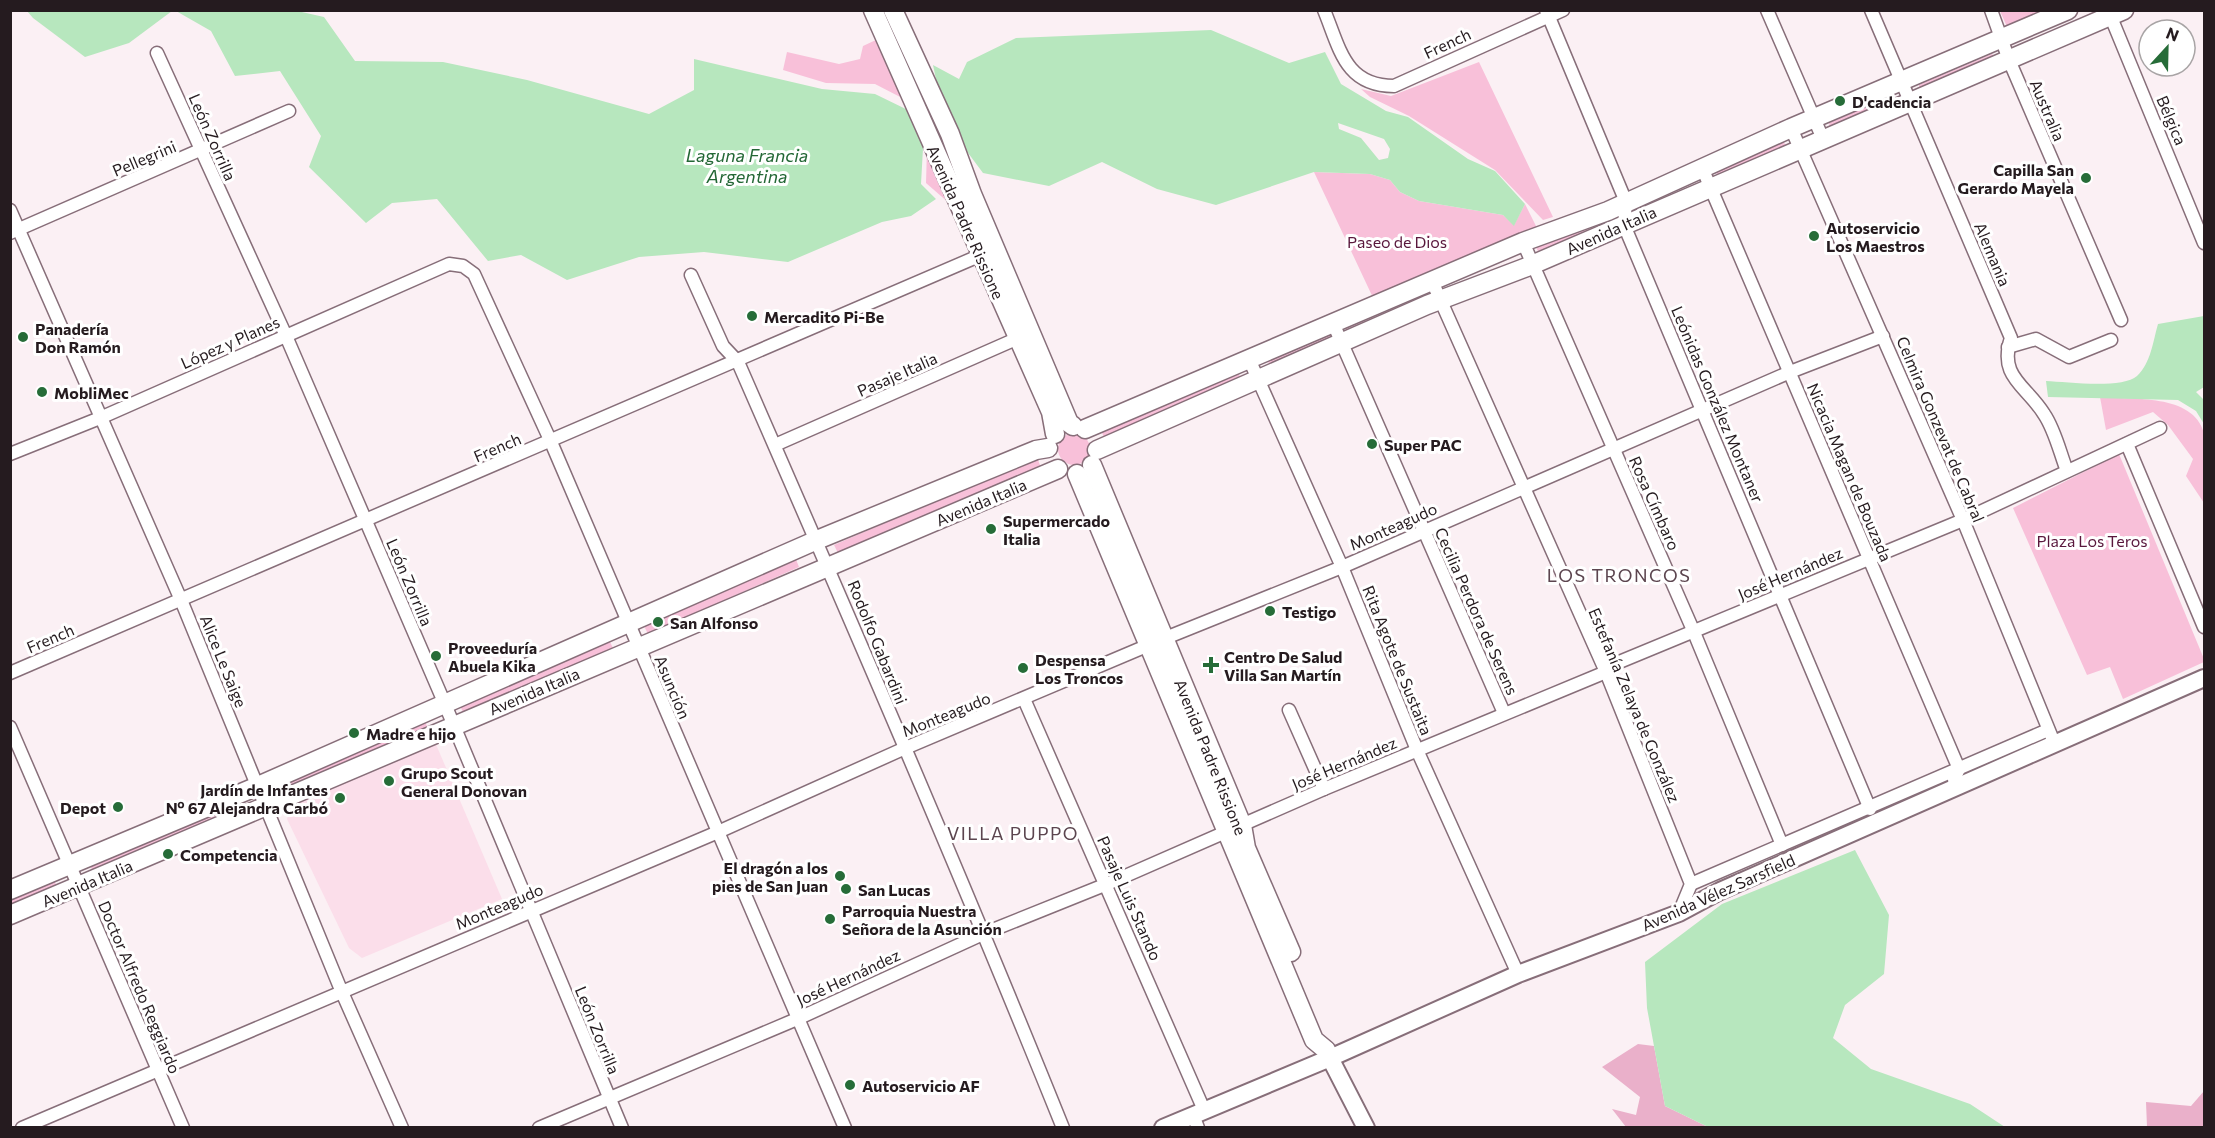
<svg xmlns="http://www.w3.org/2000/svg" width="2215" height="1138" font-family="Commissioner,sans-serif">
  <rect width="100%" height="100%" fill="#fbf0f4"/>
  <!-- built -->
  <path fill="#fbdeea" d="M435,742L502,899L362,958L349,948L287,819L292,802Z"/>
  <!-- green -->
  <g fill="#f8c0d9">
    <path d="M2000,11H2054L2008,29Z"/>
    <path d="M878,39L904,99L875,84L826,83L783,70L787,52L839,64L860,59L863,46Z"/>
    <path d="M1992,54L1995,57L1919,91V85Z"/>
    <path d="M1479,62L1553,217L1543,220L1495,170L1409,116L1370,97L1361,89L1391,96Z"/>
    <path d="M1891,96L1895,100L1830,129L1829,123Z"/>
    <path d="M1783,142L1787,146L1717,177L1716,170Z"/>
    <path d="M927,149L949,203L926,183Z"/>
    <path d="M1314,172L1370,174L1390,180L1400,192L1419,201L1503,215L1514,225L1525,204L1538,230L1375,302Z"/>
    <path d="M1606,219L1608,226L1538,251L1535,246Z"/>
    <path d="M1424,292L1428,300L1347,332L1345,326Z"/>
    <path d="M1331,331L1334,339L1271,367L1267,360Z"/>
    <path d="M1238,373L1241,378L1106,441L1101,431Z"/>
    <path d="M2100,397C2132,400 2193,393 2204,433C2209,451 2205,484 2204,503L2186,476L2193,459L2168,425L2153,412L2106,430Z"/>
    <circle cx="1074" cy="449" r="16"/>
    <path d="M2119,454L2204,659V662L2123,699L2110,667L2087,675L2013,508Z"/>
    <path d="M1037,457L1041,468L839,555L834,545Z"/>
    <path d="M795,557L799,567L648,634L643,624Z"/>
    <path d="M610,642L614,650L464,714L460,706Z"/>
    <path d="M424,719L428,729L276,793L272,784Z"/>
    <path d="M239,801L243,809L94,874L90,865Z"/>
    <path d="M54,880L58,889L11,909V898Z"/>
  </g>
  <!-- forest -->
  <g fill="#eab0ca">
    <path d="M1638,1044L1654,1046L1665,1106L1708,1127H1626L1612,1109L1636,1115L1640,1097L1602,1067Z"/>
    <path d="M2204,1091V1127H2147L2146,1102L2191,1106Z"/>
  </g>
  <!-- water -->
  <g fill="#b7e7be" fill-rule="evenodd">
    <path d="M293,10L324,17L355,61L443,62L527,80L649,114L694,90V59L822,89L875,94L914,113L941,103L933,65L959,79L967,62L1016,38L1211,30L1289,63L1325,52L1341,84L1386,111L1408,117L1468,159L1495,171L1525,204L1514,226L1503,215L1419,201L1400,192L1390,180L1370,174L1314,172L1216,205L1157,189L1102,162L1049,186L983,173L954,134H950L923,148L921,184L936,199L911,216L882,222L788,262L704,252L639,257L567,280L521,255L488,261L437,199L392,203L366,223L309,167L321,136L280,71L235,76L211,31L176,11ZM1338,123L1384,139L1390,149L1388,158L1379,160L1361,138L1339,129Z"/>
    <path d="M27,11H172L129,43L85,57L33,18Z"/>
    <path d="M2204,316V387L2196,392L2204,400V424L2196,411L2178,400L2048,397L2046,381C2067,382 2123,389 2137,376C2151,363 2153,341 2158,324Z"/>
    <path d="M1855,850L1889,915L1884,974L1845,1005L1833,1038L1871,1069L1970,1104L2005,1127H1708L1665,1106L1647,1008L1645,962L1722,904Z"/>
  </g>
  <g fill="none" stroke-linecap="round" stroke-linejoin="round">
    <!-- minor casing -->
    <g stroke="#876e79" stroke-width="15">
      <g id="minor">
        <path d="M1324,10C1340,49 1345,86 1394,86L1563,10"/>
        <path d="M1546,10L1626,202L1624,225L1870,809"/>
        <path d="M1767,10L1823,139"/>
        <path d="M1871,10L2011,338C1998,377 2026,385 2044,414C2055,430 2060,453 2067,471"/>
        <path d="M1991,10L2009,60L2121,320"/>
        <path d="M2108,10L2204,243"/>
        <path d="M157,53L286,336L444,702L622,1128"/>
        <path d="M1791,128L1963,520L2055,745"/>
        <path d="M1703,170L1959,769L1954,779L1955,787"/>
        <path d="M10,210L181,600L341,990L402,1128"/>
        <path d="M10,233L289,111"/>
        <path d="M1523,242L1693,630L1782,845"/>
        <path d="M691,275L723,346L738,362C849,616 959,870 1063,1128"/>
        <path d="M1432,281L1606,672L1691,884L1679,913"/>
        <path d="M1333,323L1504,713"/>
        <path d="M2008,347L2036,339L2069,357L2111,340"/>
        <path d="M1249,359L1342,567L1417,750L1518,974"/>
        <path d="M2127,444L2204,627"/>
        <path d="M775,445L1025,335"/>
        <path d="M10,454L100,418L449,264L463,266L474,274L551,442L845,1128"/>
        <path d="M10,673L988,252"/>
        <path d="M1024,699L1204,1110"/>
        <path d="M1289,710L1324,789"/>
        <path d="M10,727L183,1128"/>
        <path d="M1691,884L2048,730"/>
        <path d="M1193,1115L1198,1128"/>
        <path d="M22,1128L718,832L903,749L1163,639L1342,567L1790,372L1883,336"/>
        <path d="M539,1128L797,1019L985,933L1107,884L1324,789L1606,672L1612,665L1963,520L2160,428"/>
      </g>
    </g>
    <!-- tertiary casing -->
    <g stroke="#876e79" stroke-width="20">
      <g id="tertiary">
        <path d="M1330,1058L1366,1128"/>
        <path d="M1163,1128L1330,1058L1518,974L1679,913L1720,891L2204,678"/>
      </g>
    </g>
    <!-- secondary casing -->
    <g stroke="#876e79" stroke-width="21">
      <g id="secondary">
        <path d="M873,10L1051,412L1055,434"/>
        <path d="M893,10L950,134L972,194L1069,423L1073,426"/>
        <path d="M1085,429L1523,242L1608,211L1791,128L2068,10"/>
        <path d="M1097,450L1427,305L1527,267L2124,10"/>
        <path d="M1092,465L1242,825L1246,848L1291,952"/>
        <path d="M1077,474L1314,1040L1326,1050L1330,1058"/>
        <path d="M10,890L258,786L817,540L1036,450L1048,448"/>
        <path d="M10,915L1058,469"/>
      </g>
    </g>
    <!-- minor -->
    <use href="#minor" stroke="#fff" stroke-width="12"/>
    <!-- tertiary -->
    <use href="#tertiary" stroke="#fff" stroke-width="16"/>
    <!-- secondary -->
    <use href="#secondary" stroke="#fff" stroke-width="18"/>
  </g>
  <!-- markers -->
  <g fill="#266c38" stroke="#fff" stroke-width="2">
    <circle cx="1840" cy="101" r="6"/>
    <circle cx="2086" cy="178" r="6"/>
    <circle cx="1814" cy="236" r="6"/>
    <circle cx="752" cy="316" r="6"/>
    <circle cx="23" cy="337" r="6"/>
    <circle cx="42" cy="392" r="6"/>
    <circle cx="1372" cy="444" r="6"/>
    <circle cx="991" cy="529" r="6"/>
    <circle cx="1270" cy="611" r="6"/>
    <circle cx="658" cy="622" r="6"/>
    <circle cx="436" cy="656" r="6"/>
    <path d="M1208 656h6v6h6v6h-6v6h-6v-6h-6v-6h6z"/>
    <circle cx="1023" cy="668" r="6"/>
    <circle cx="354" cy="733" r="6"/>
    <circle cx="389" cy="781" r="6"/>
    <circle cx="340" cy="798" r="6"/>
    <circle cx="118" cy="807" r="6"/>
    <circle cx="168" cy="854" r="6"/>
    <circle cx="840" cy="876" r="6"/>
    <circle cx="846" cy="889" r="6"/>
    <circle cx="830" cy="919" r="6"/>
    <circle cx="850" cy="1085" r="6"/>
  </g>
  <g text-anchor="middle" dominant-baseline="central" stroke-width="6" stroke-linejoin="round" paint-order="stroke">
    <!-- street labels -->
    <g font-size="16" fill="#251b1f" stroke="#fff">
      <text transform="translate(1447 43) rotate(-25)">French</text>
      <text transform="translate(2048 110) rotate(67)">Australia</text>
      <text transform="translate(2172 120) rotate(67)">Bélgica</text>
      <text transform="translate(213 137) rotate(66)">León Zorrilla</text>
      <text transform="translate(144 158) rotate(-23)">Pellegrini</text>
      <text transform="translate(966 222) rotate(66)">Avenida Padre Rissione</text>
      <text transform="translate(1611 230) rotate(-24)">Avenida Italia</text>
      <text transform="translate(1993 254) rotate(67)">Alemania</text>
      <text transform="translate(230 342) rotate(-24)">López y Planes</text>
      <text transform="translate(897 374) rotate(-24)">Pasaje Italia</text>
      <text transform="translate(1718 404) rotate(67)">Leónidas González Montaner</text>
      <text transform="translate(1941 429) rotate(67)">Celmira Gonzevat de Cabral</text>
      <text transform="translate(497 447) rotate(-23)">French</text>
      <text transform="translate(1850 472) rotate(67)">Nicacia Magan de Bouzada</text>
      <text transform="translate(981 502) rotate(-23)">Avenida Italia</text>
      <text transform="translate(1655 503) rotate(66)">Rosa Címbaro</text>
      <text transform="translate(1393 526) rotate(-24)">Monteagudo</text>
      <text transform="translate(1790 573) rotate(-23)">José Hernández</text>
      <text transform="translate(410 582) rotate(67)">León Zorrilla</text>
      <text transform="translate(1477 611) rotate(66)">Cecilia Perdora de Serens</text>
      <text transform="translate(50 638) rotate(-23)">French</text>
      <text transform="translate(878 642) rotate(68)">Rodolfo Gabardini</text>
      <text transform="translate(1398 660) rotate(68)">Rita Agote de Sustaita</text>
      <text transform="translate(224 661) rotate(68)">Alice Le Saige</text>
      <text transform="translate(673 687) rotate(67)">Asunción</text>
      <text transform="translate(534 691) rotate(-23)">Avenida Italia</text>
      <text transform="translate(1635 705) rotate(67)">Estefanía Zelaya de González</text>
      <text transform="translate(946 714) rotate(-22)">Monteagudo</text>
      <text transform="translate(1211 757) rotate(68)">Avenida Padre Rissione</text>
      <text transform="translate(1344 763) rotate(-23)">José Hernández</text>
      <text transform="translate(87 883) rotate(-23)">Avenida Italia</text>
      <text transform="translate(1718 892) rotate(-24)">Avenida Vélez Sarsfield</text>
      <text transform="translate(1130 898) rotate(66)">Pasaje Luis Stando</text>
      <text transform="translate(499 906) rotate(-23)">Monteagudo</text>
      <text transform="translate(848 977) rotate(-25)">José Hernández</text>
      <text transform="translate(140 987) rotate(67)">Doctor Alfredo Reggiardo</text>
      <text transform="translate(598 1030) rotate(68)">León Zorrilla</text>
    </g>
    <!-- poi labels -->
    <g font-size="16" font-weight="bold" fill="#251b1f" stroke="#fff" text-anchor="start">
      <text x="1852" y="101">D'cadencia</text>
      <text x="2074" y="169" text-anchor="end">Capilla San<tspan x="2074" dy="18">Gerardo Mayela</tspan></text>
      <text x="1826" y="227">Autoservicio<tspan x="1826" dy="18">Los Maestros</tspan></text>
      <text x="764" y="316">Mercadito Pi-Be</text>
      <text x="35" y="328">Panadería<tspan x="35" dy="18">Don Ramón</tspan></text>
      <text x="54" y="392">MobliMec</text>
      <text x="1384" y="444">Super PAC</text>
      <text x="1003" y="520">Supermercado<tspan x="1003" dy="18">Italia</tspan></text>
      <text x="1282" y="611">Testigo</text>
      <text x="670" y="622">San Alfonso</text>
      <text x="448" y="647">Proveeduría<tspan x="448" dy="18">Abuela Kika</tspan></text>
      <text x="1224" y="656">Centro De Salud<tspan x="1224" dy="18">Villa San Martín</tspan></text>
      <text x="1035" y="659">Despensa<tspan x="1035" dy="18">Los Troncos</tspan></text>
      <text x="366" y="733">Madre e hijo</text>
      <text x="401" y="772">Grupo Scout<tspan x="401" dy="18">General Donovan</tspan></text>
      <text x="328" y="789" text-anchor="end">Jardín de Infantes<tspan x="328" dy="18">Nº 67 Alejandra Carbó</tspan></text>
      <text x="106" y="807" text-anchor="end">Depot</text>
      <text x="180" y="854">Competencia</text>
      <text x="828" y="867" text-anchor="end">El dragón a los<tspan x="828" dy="18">pies de San Juan</tspan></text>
      <text x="858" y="889">San Lucas</text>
      <text x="842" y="910">Parroquia Nuestra<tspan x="842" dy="18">Señora de la Asunción</tspan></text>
      <text x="862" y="1085">Autoservicio AF</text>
    </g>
    <!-- park labels -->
    <g font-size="16" fill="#59173c" stroke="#fff">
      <text x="1397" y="241">Paseo de Dios</text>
      <text x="2092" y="540">Plaza Los Teros</text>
    </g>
    <!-- water labels -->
    <g font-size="18" font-style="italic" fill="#236735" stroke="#fff">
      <text x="747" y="155">Laguna Francia<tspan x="747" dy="21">Argentina</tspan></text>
    </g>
    <!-- neighbourhood labels -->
    <g font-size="18" letter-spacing="1.5" fill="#5c454f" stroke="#fff">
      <text x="1619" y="575">LOS TRONCOS</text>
      <text x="1013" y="833">VILLA PUPPO</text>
    </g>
  </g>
  <!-- border -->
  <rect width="2215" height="1138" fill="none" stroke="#251b1f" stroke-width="24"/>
  <!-- north arrow -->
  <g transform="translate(2167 48) rotate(22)"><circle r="28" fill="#ffffff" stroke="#a8a4a5" stroke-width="1.5"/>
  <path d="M0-4.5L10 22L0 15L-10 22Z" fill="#266c38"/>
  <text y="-9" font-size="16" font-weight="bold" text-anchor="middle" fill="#251b1f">N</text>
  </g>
</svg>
